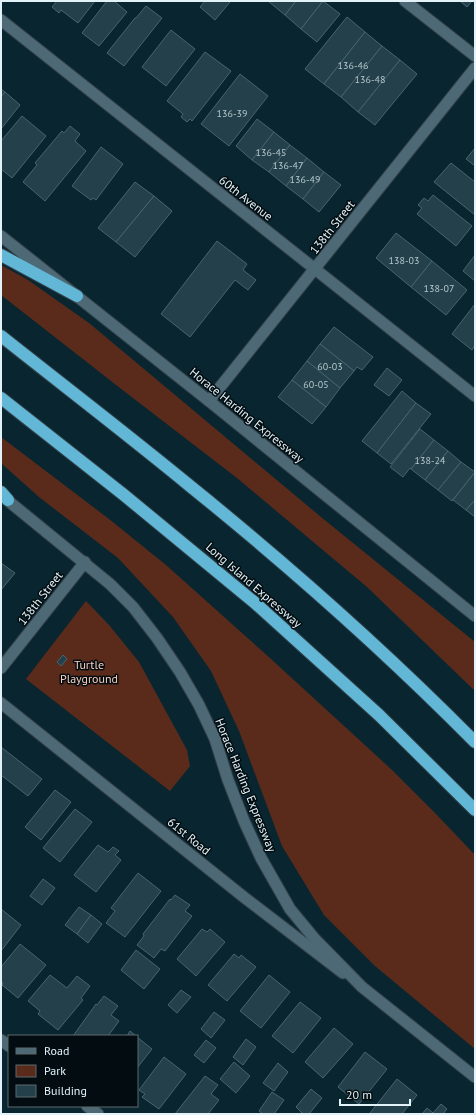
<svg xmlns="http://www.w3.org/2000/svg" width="476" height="1115" font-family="'PT Sans',sans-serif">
  <rect width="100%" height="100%" fill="#092630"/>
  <!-- green -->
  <g fill="#5a2b1b">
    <path d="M1,265L28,280L89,323L321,517L475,642V691L367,587L237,478L120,388L1,295Z"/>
    <path d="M1,437L109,519L166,565L271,659L391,769L436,814L475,855V1049L375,966L324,915L282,846L239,731L211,671L173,617L118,558L39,497L1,463Z"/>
    <path d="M86,601L109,625L139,662L187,750L190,766L170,791L26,679Z"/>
  </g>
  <!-- building -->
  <g fill="#24404a" stroke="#486470">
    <path d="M57,1H95L78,23L61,10L59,13L52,7Z"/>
    <path d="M107,1H114L127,12L99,46L82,33Z"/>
    <path d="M205,1H229L230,2L215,20L200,7Z"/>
    <path d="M268,1H296L285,15Z"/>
    <path d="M296,1H323L301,29L285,15Z"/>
    <path d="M323,1L340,14L317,42L301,29Z"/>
    <path d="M460,1H472L467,7Z"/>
    <path d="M146,6L162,18L124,66L107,53L135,18H136Z"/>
    <path d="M347,17L365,32L324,84L305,69Z"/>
    <path d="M171,30L195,49L166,86L142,67Z"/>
    <path d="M365,32L382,46L341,97L324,84Z"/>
    <path d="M382,46L400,60L358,112L341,97Z"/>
    <path d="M205,52L231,71L192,121L190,119L187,122L181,117L183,114L167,101Z"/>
    <path d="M400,60L417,74L375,125L358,112Z"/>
    <path d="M240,74L268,96L229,146L201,124Z"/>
    <path d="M1,89L5,92L1,97Z"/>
    <path d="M5,92L20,105L1,129V97Z"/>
    <path d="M22,116L46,136L12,178L1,169V141Z"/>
    <path d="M257,119L274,132L252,160L236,146Z"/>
    <path d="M70,126L80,134L75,141L86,151L45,201L23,182L37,165L35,163L62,131L64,133Z"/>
    <path d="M274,132L290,145L269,172L252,160Z"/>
    <path d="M290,145L307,158L286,186L269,172Z"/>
    <path d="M101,147L123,164L96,200L93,198L91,200L72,186Z"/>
    <path d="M475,148V166L466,159Z"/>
    <path d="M307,158L324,172L303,199L286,186Z"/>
    <path d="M451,163L475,182V215L434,182Z"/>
    <path d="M324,172L341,185L319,212L303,199Z"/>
    <path d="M135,182L154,196L116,242L98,228Z"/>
    <path d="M433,195L472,226L456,246L417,214L422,208L418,205L424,198L428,201Z"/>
    <path d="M154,196L172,211L135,257L116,242Z"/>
    <path d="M396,233L432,261L411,287L376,258Z"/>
    <path d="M217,241L247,264L243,270L256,280L248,290L235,280L190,337L161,314Z"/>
    <path d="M475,255V281L463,271Z"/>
    <path d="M432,261L467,290L446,315L411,287Z"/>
    <path d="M475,304V345L472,350L452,334Z"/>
    <path d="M334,327L373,357L362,370L357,367L354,371L320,344Z"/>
    <path d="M320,344L354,371L340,388L307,361Z"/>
    <path d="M307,361L340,388L326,407L292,380Z"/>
    <path d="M387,368L402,380L389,396L374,385Z"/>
    <path d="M292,380L326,407L312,424L278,397Z"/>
    <path d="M402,391L416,403L377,453L362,441Z"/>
    <path d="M416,403L431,414L391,464L377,453Z"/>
    <path d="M420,429L434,440L411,469L410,468L403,477L390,467Z"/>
    <path d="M434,440L448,451L425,480L411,469Z"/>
    <path d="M448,451L461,462L438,490L425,480Z"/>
    <path d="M461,462L475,472L452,501L438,490Z"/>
    <path d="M475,472V500L466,510L453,500Z"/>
    <path d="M475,500V517L466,510Z"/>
    <path d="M1,563L15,573L1,590Z"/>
    <path d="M63,655L67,659L61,666L57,662Z"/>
    <path d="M1,747L42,779L28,796L1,775Z"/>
    <path d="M55,790L71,802L41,840L25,827Z"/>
    <path d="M75,809L92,822L60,862L43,848Z"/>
    <path d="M98,845L108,852L113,847L119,851L115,855L121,860L96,892L74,875Z"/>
    <path d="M138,873L161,891L125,937L106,923L115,911L111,908Z"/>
    <path d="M43,879L55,888L42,905L30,896Z"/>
    <path d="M175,895L190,905L185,911L192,916L165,951L161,949L154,958L137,945L144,936L143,934L170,899L171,900Z"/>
    <path d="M79,907L91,915L77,934L65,925Z"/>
    <path d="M1,909L21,925L1,951Z"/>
    <path d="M91,915L102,924L88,943L77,934Z"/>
    <path d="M202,929L207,932L210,929L225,942L196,976L177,959Z"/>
    <path d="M20,944L46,965L18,998L2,985L3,983L1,981V967Z"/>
    <path d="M136,950L160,969L144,989L121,970Z"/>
    <path d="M234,954L239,958L241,955L256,967L227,1001L208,985Z"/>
    <path d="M50,975L67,988L77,976L90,986L81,998L83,1000L58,1030L38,1014L40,1011L28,1001Z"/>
    <path d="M269,975L290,992L261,1028L240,1011Z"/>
    <path d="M181,990L191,997L177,1013L168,1005Z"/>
    <path d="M104,996L118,1006L111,1015L119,1021L108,1036H73L96,1004L97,1005Z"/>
    <path d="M300,1002L321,1018L293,1053L272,1036Z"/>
    <path d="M214,1012L225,1020L211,1038L201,1029Z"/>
    <path d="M334,1028L353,1044L323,1078L305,1062Z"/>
    <path d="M130,1031L136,1036H127Z"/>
    <path d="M137,1037L152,1049L137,1068Z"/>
    <path d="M246,1039L256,1047L243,1065L233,1057Z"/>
    <path d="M206,1040L216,1048L204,1063L194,1055Z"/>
    <path d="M365,1052L387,1069L359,1104L338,1087Z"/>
    <path d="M164,1057L186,1074L159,1109L142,1097L145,1094L139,1090Z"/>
    <path d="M234,1062L250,1076L236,1093L220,1079Z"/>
    <path d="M278,1063L288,1072L274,1091L263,1083Z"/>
    <path d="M205,1076L218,1085L211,1094L219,1100L208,1114H175Z"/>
    <path d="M397,1079L417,1095L402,1114H371L370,1113Z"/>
    <path d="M311,1089L322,1098L309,1114H303L296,1107Z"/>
    <path d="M272,1092L284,1100L274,1114H263L259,1111Z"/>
    <path d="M441,1104L447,1109L443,1114H422L427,1108L433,1113Z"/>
  </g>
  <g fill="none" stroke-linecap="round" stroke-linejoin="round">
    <!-- minor casing -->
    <g stroke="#324048" stroke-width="13">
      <g id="minor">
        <path d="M405,1L475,56"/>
        <path d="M1,20L475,396"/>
        <path d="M209,401L475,68"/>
        <path d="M1,668L85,562"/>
        <path d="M1,703L245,898L343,973"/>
        <path d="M1,1040L9,1046"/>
        <path d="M87,1106L98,1114"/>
      </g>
    </g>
    <!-- secondary casing -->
    <g stroke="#324048" stroke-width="13">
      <g id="secondary">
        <path d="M1,236L209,401L475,616"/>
        <path d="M1,495L110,584L133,607L157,638L180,672L199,705L215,739L228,780L244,821L261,858L290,909L314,938L362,987L475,1077"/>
      </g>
    </g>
    <!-- motorway casing -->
    <g stroke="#324048" stroke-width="14">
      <g id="motorway">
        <path d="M1,255L77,296"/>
        <path d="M1,336C64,386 128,435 190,486C289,566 385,651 475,742"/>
        <path d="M1,398L124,495L254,602L379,715L475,810"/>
        <path d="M1,492L8,500"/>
      </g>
    </g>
    <!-- minor -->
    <use href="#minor" stroke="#4d6975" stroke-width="11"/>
    <!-- secondary -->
    <use href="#secondary" stroke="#4d6975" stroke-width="11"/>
    <!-- motorway -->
    <use href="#motorway" stroke="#62b6d6" stroke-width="12"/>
  </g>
  <g text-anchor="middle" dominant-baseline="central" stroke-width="3" stroke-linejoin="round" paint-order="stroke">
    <!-- number labels -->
    <g font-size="10" fill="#b2c6cc">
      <text x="353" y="65">136-46</text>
      <text x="370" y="79">136-48</text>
      <text x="232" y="113">136-39</text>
      <text x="271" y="152">136-45</text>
      <text x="288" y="165">136-47</text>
      <text x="305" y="179">136-49</text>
      <text x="404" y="260">138-03</text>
      <text x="439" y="288">138-07</text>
      <text x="330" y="366">60-03</text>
      <text x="316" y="384">60-05</text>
      <text x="430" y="460">138-24</text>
    </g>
    <!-- street labels -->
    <g font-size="12" fill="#e2f2f8" stroke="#030d11">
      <text transform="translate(246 198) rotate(38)">60th Avenue</text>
      <text transform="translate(332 227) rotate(-52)">138th Street</text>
      <text transform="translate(247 415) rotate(39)">Horace Harding Expressway</text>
      <text transform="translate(254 585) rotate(41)">Long Island Expressway</text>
      <text transform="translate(40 598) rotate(-52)">138th Street</text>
      <text transform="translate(246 785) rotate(68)">Horace Harding Expressway</text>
      <text transform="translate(189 836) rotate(39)">61st Road</text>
    </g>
    <!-- park labels -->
    <g font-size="12" fill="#fecfbf" stroke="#030d11">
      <text x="89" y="664">Turtle<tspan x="89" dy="14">Playground</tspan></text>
    </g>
  </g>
  <!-- border -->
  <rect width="476" height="1115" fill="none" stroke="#e2f2f8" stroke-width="4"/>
  <!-- legend -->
  <rect x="8" y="1035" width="130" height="72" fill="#030d11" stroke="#5c696d"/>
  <rect x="16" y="1048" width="20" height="6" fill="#4d6975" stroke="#5c696d"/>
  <text x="44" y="1055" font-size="12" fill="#e2f2f8">Road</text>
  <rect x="16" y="1065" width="20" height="12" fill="#5a2b1b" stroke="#5c696d"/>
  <text x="44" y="1075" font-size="12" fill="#e2f2f8">Park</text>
  <rect x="16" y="1085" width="20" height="12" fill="#24404a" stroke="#5c696d"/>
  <text x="44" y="1095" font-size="12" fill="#e2f2f8">Building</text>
  <!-- scale -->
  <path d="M340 1099v6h70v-6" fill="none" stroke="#e2f2f8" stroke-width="2"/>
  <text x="346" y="1099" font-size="12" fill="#e2f2f8" stroke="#030d11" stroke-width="3" paint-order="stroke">20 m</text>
</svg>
